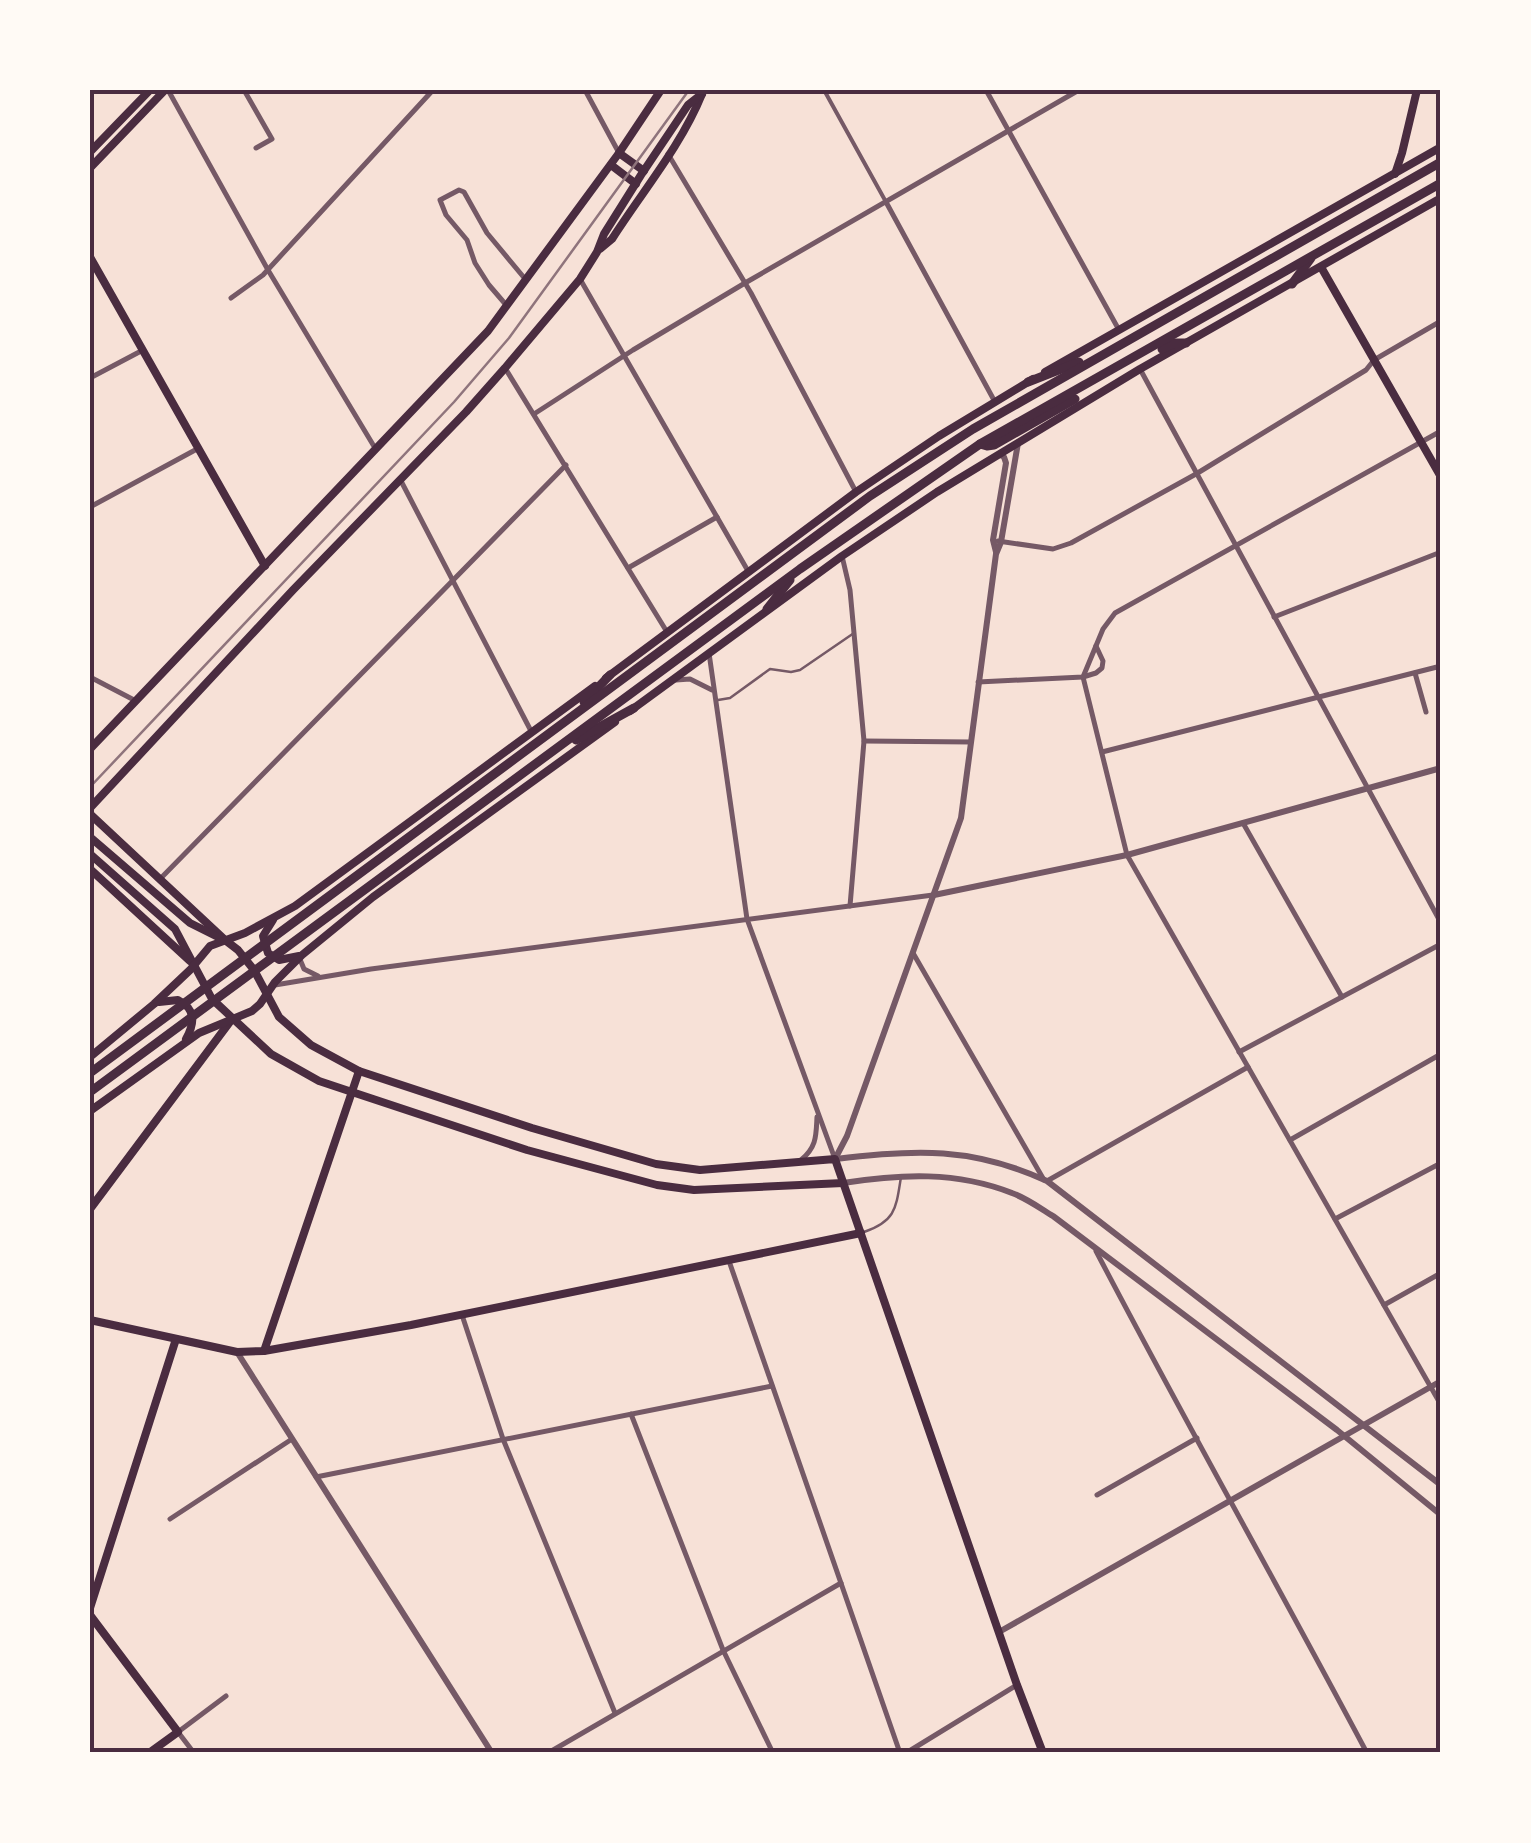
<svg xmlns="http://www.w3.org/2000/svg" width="1531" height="1843" font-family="Manrope,sans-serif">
  <rect width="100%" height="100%" fill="#f7e1d7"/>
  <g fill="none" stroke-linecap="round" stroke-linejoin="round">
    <!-- service -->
    <g stroke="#755966" stroke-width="2.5">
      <path d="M718,700L730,698L770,669L791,672L800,670L854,633"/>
      <path d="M864,1232C896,1221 896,1208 901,1177"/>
    </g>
    <!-- pedestrian -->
    <path stroke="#755966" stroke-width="4" d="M824,90L886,202"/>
    <!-- minor -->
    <g stroke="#755966" stroke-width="5">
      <path d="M168,90L268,270L375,448"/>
      <path d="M244,90L272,139L256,148"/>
      <path d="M585,90L619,153"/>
      <path d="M986,90L1119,330"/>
      <path d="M668,154L751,293L856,492"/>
      <path d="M886,202L995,402"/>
      <path d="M580,279L748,571"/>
      <path d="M231,298L263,275L433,90"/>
      <path d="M507,306L489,285L475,263L467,240L446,215L440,200L459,190L464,192L487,233L526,280"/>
      <path d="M505,368L667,632"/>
      <path d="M1140,369L1441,923"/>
      <path d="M90,378L143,350"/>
      <path d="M534,414L633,350L745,283L1079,90"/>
      <path d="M400,479L531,731"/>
      <path d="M90,507L197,449"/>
      <path d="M998,541L1053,549L1071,543L1196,474L1366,370L1374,360L1441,321"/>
      <path d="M842,556L850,590L864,741L850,906"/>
      <path d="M628,568L717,517"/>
      <path d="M1274,617L1441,552"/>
      <path d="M709,653L747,919L835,1159"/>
      <path d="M1415,673L1426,712"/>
      <path d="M90,677L136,701"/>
      <path d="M1083,677L1127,855L1441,1405"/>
      <path d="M1083,677L1103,629L1115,613L1441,431"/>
      <path d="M676,680L690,679L712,690"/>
      <path d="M978,682L1083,677L1096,673L1102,668L1103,661L1096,646"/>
      <path d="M864,741L971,742"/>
      <path d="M1102,752L1441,666"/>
      <path d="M1243,823L1342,997"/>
      <path d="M161,878L566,465"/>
      <path d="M913,953L1044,1180"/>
      <path d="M299,957L304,969L318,976"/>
      <path d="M275,985L371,969L933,895"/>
      <path d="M1239,1052L1441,944"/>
      <path d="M1290,1140L1441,1054"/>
      <path d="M801,1160C817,1147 816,1135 817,1117"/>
      <path d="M1047,1181L1248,1067"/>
      <path d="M1335,1219L1441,1163"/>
      <path d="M1096,1251C1184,1420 1278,1585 1367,1753"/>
      <path d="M729,1261L900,1753"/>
      <path d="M1384,1305L1441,1273"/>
      <path d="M462,1315L503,1439L615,1713"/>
      <path d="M631,1414L723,1650L773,1753"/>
      <path d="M316,1477L772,1386"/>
      <path d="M1097,1495L1197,1438"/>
      <path d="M170,1519L292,1439"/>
      <path d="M194,1753L178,1732L226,1696"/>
      <path d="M548,1753L841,1583"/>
      <path d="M906,1753L1017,1685"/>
    </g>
    <!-- tertiary -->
    <g stroke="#755966" stroke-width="6">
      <path d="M996,552L993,540L1006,463L1004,457L999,454"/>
      <path d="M934,895L1127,855L1441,768"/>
      <path d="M835,1159L847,1136L961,818L996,554L1001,542L1018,443"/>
      <path d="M836,1159C915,1149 973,1147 1047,1181L1441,1485"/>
      <path d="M843,1183C901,1174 956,1171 1012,1193C1026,1198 1040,1208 1053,1216L1337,1430L1441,1515"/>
      <path d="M237,1352L492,1753"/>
      <path d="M999,1632L1441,1381"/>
    </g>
    <!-- secondary -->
    <g stroke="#4a2c40" stroke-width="8">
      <path d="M90,152L150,90"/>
      <path d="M619,153L644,171"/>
      <path d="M611,165L636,184"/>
      <path d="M90,168L165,90"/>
      <path d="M1395,174L1402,153L1417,90"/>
      <path d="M600,249L612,239C642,192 681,146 702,94"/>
      <path d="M90,257L265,566"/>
      <path d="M1321,267L1441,477"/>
      <path d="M90,749L488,331L619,153L661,90"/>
      <path d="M90,808L293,590L466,412L505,368L580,279L597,252L604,234L641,175L688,105L702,94"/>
      <path d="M90,814L225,940"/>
      <path d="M90,837L190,923L220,938"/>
      <path d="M90,854L175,929L194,965"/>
      <path d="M90,869L190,961"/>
      <path d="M90,1209L232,1019"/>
      <path d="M90,1320L237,1352L264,1351L411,1325L861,1233"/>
      <path d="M264,1351L359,1071"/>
      <path d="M90,1608L176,1339"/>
      <path d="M90,1615L178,1732L149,1753"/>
    </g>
    <!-- primary -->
    <g stroke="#4a2c40" stroke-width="8">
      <path d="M1045,372L1441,147"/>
      <path d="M606,678L856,492L939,436L1033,379"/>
      <path d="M630,711L842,556L937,492L1140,369L1441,198"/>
      <path d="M273,920L263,936L268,953L279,960L299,956"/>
      <path d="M225,940L238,950L254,970L279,1017L311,1045L359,1071L532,1128L656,1164L700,1170L835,1159L1017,1685L1043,1753"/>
      <path d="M194,965L212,999L271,1054L319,1081L352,1092L527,1150L657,1185L694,1190L843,1183"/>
      <path d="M159,1002L178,1000C196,1009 195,1023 186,1039"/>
      <path d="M90,1057L154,1004L190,970L210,946L245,933L295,906L595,686"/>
      <path d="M90,1111L199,1033L252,1011L260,1004L275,982L302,955L373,897L615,722"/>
    </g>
    <!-- motorway -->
    <g stroke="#4a2c40" stroke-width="9">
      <path d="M1292,284L1311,258"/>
      <path d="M1162,349L1175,343H1186"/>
      <path d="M1028,382L1079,362"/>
      <path d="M980,444L987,446L994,445L1075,399"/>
      <path d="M767,609L790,580"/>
      <path d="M584,702L610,675"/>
      <path d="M576,740L634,708"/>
      <path d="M90,1073L870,496L973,429L1441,162"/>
      <path d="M90,1092L800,569L980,444L1441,183"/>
    </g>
    <!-- rail -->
    <path stroke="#8f747c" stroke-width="2.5" d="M90,787L454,402L509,338L689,90"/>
  </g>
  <!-- border -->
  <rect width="1531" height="1843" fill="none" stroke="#fffaf5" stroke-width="185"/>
  <rect x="92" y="92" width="1346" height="1658" fill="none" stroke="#4a2c40" stroke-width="4"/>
</svg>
